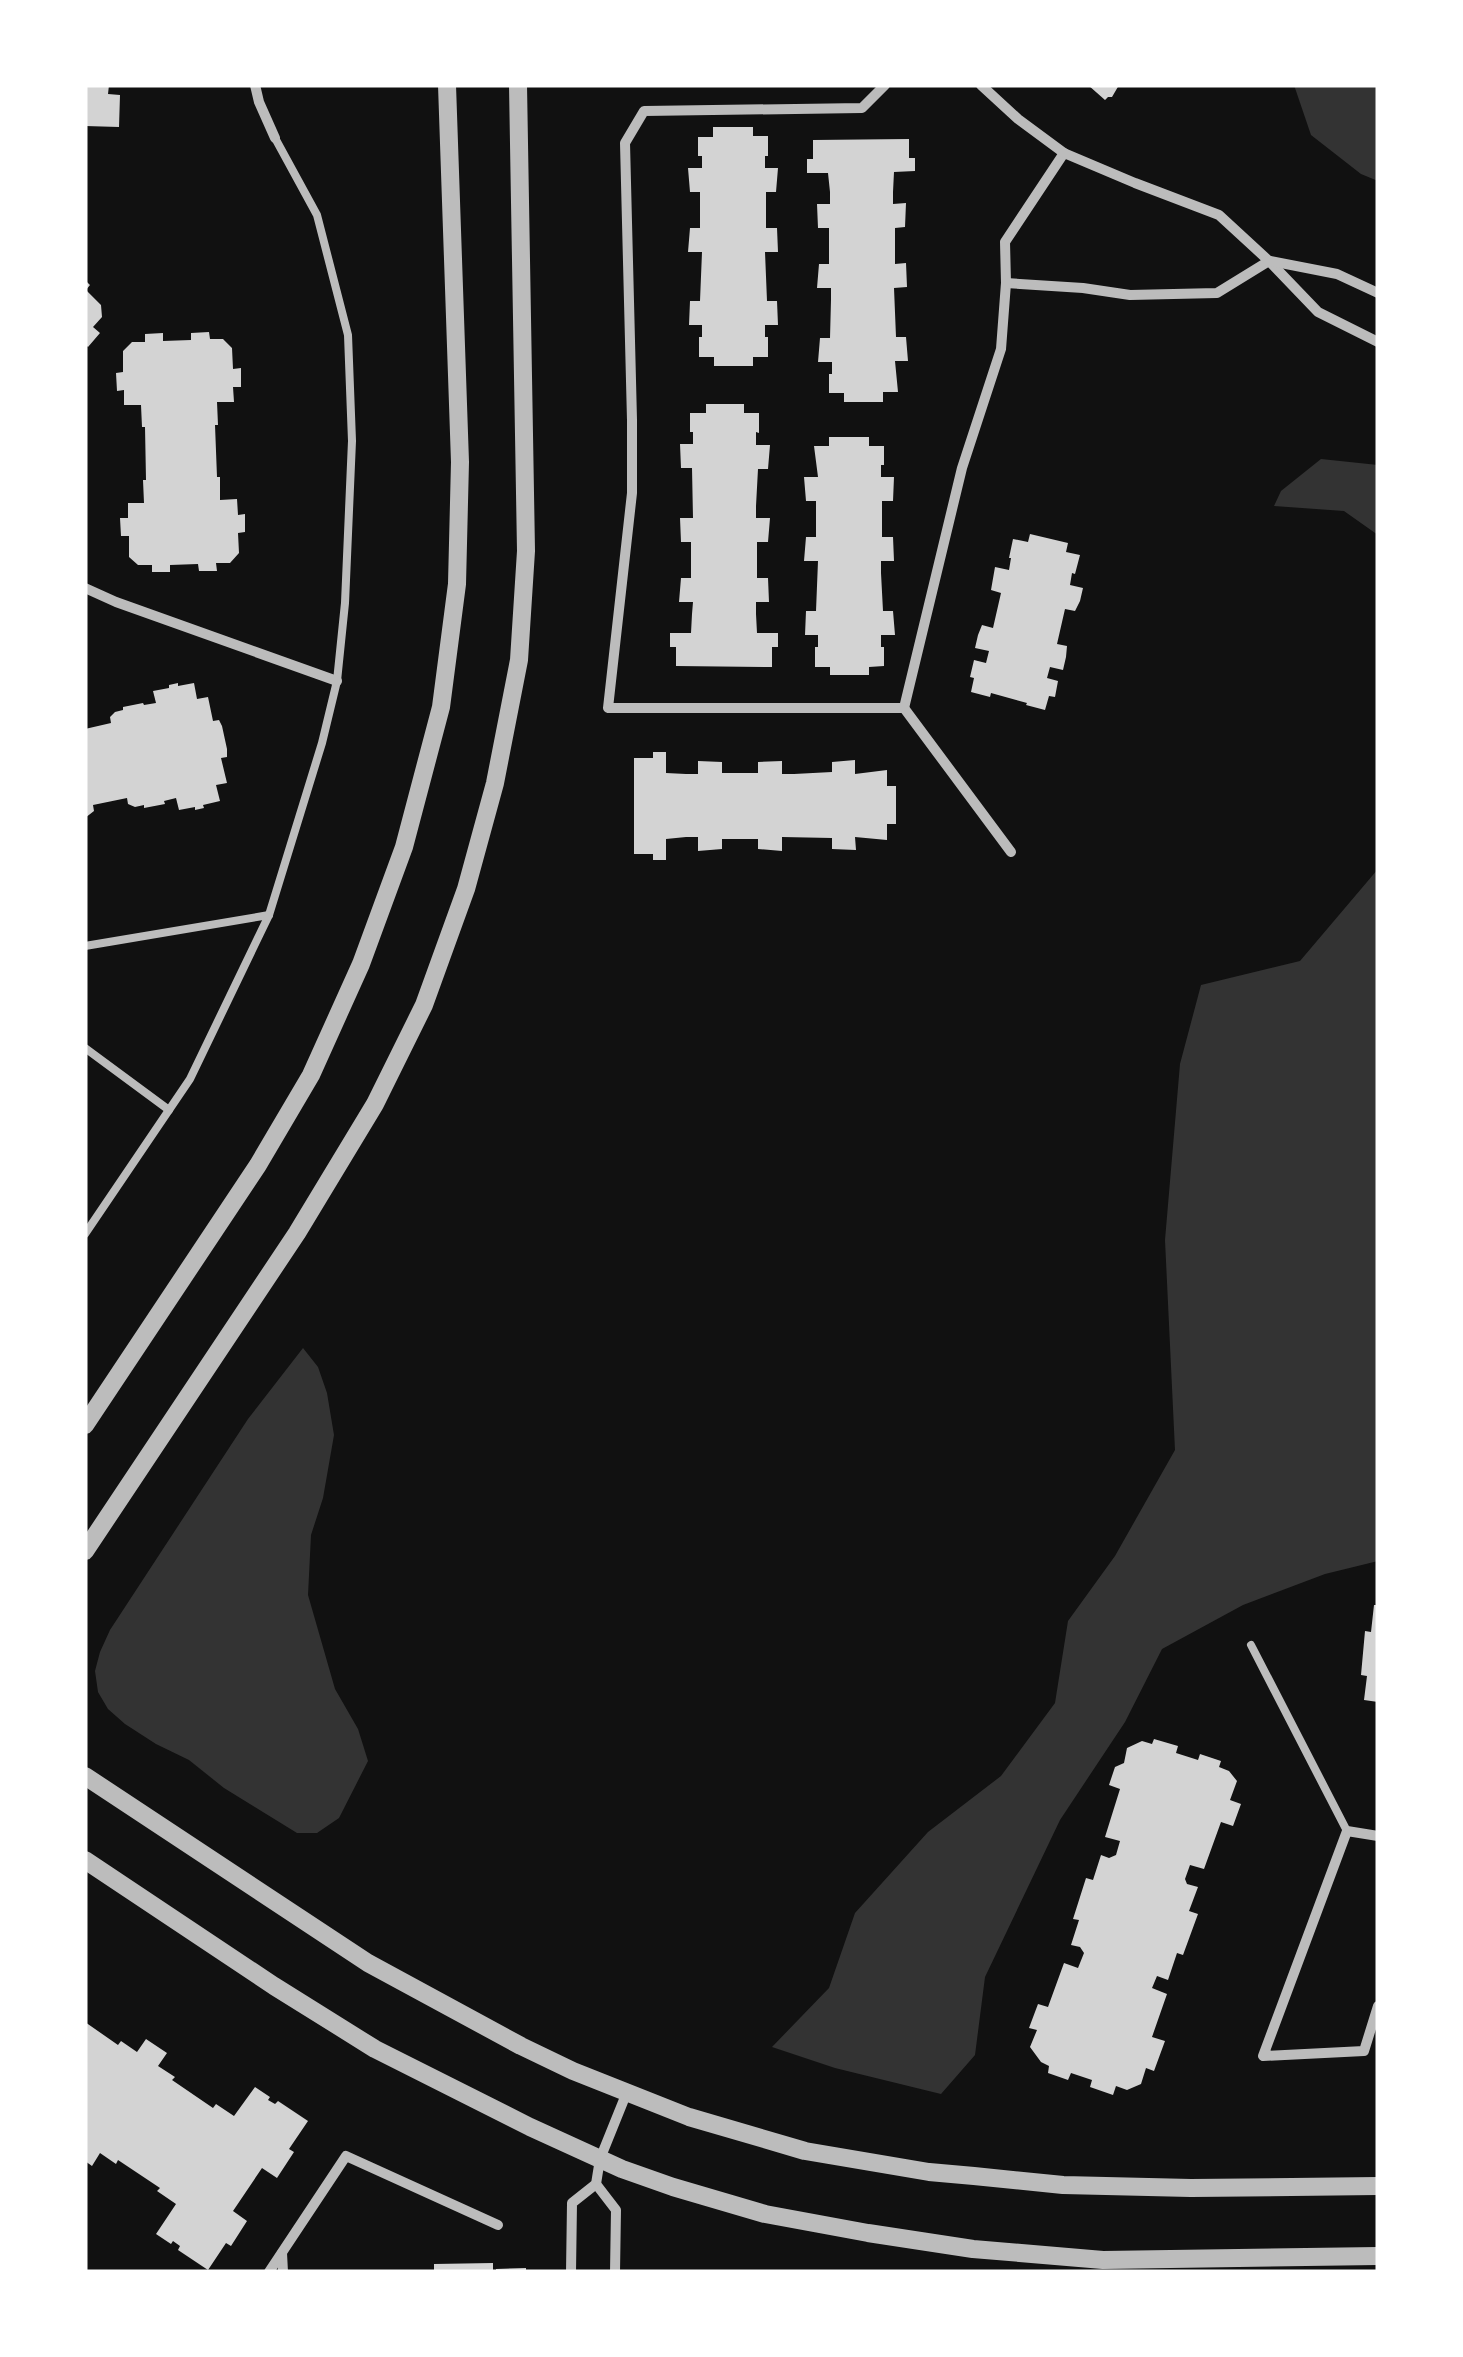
<svg xmlns="http://www.w3.org/2000/svg" width="1463" height="2357" font-family="Ubuntu,sans-serif">
  <rect width="100%" height="100%" fill="#111"/>
  <!-- water -->
  <g fill="#333">
    <path d="M1294,85H1378V181L1361,174L1311,135Z"/>
    <path d="M1321,459L1378,465V535L1344,511L1274,506L1281,491Z"/>
    <path d="M1378,869V1561L1325,1574L1243,1605L1162,1649L1125,1722L1060,1820L985,1977L975,2055L941,2094L835,2068L772,2047L829,1988L855,1913L928,1832L1001,1776L1055,1703L1068,1621L1115,1556L1175,1450L1165,1240L1180,1064L1201,985L1300,961Z"/>
    <path d="M303,1348L318,1367L327,1393L334,1435L323,1498L311,1535L308,1595L335,1689L358,1729L368,1761L339,1818L317,1833H297L224,1788L189,1760L156,1744L125,1724L108,1709L98,1692L95,1671L100,1652L110,1630L248,1419Z"/>
  </g>
  <!-- building -->
  <g fill="#d3d3d3">
    <path d="M85,85H109L108,94L120,95L119,127L85,126Z"/>
    <path d="M1088,85H1119L1112,97H1108L1105,100Z"/>
    <path d="M713,127H753V136H768V156H765V168H778L776,192H766V228H777L778,252H765L767,301H777L778,325H765V337H768V357H753V366H714V357H699V337H702V325H689L690,301H700L702,252H688L690,228H700V192H690L688,168H702V156H698V137H713Z"/>
    <path d="M909,139V158H915V171L894,172L893,192V204L906,203L905,227L895,228V264L906,263L907,287L894,288L896,337H906L908,361H895L898,392H883V402H844V393H829V374H832V362H818L820,338H830L831,300V288H817L819,264H829V228H818L817,204H830V192L828,173H807V159H813V140Z"/>
    <path d="M85,280L90,285L86,290L101,305L102,317L93,327L100,333L88,347L85,344Z"/>
    <path d="M209,332L210,339H223L232,348L233,369L241,368V387H233L234,402H217L218,425H215L217,477H220V500L237,499L238,515L245,514V532L238,533L239,553L230,563H216L217,571H199L198,564L170,565V572H152V565H138L129,557V536H121L120,518H128V503H144L143,480H146L145,427H142L141,405H124V390L117,391L116,373L123,372V351L132,342H145V334L163,333V341L191,340V333Z"/>
    <path d="M706,404H744V413H759V433L756,432V445H770L768,469H758L756,506V518H770L768,542H757V578H768L769,602H756V614L757,633H778V647H772V667L676,666V647H670V633H691L692,614L693,602H679L681,578H691V542H681L680,518H693L692,468H681L680,444H693V432H690V413H706Z"/>
    <path d="M829,437H869V446H884V465H881V477H894L893,501H882V537H893L894,561H881V573L883,611H893L895,635H881V647H884V666L869,667V675H830V667H815V647H818V635H805L806,611H816L818,561H804L806,537H816V501H806L804,477H818L814,446H829Z"/>
    <path d="M1030,534L1068,543L1066,552L1080,555L1075,574L1072,573L1070,585L1083,588L1080,601L1075,611L1065,609L1057,644L1067,646L1066,657L1063,670L1050,667L1047,678L1058,681L1055,697L1049,696L1045,710L1026,705L1027,703L991,693L990,697L971,692L974,678L970,677L974,660L986,663L989,651L975,648L978,635L982,625L993,628L1001,593L991,590L995,567L1009,570L1011,558H1009L1013,539L1028,542Z"/>
    <path d="M178,683V686L194,683L197,699L208,697L213,721L219,720L222,726L227,749V757L221,758L227,783L216,785L220,801L203,805L204,808L195,810V807L179,810L176,798L164,801L165,804L144,808V805L135,807L128,804L127,798L93,805L94,811L85,818V729L111,723L110,717L115,712L123,710V707L143,703L144,705L156,703L153,691L169,688V685Z"/>
    <path d="M653,752H666V773L686,774H698V761L722,762V773H758V762L782,761V774H794L832,772V762L855,760V774L887,770V786H896V824H887V840L855,837L856,850L832,849V838L782,837V851L758,849V839H722V849L698,851V837H686L666,839V860H653V854H634V758H653Z"/>
    <path d="M1374,1605H1378V1702L1364,1700L1367,1676L1361,1675L1365,1631L1371,1632Z"/>
    <path d="M1154,1739L1178,1746L1176,1753L1198,1760L1200,1754L1221,1761L1219,1767L1229,1771L1237,1781L1230,1800L1241,1804L1233,1826L1221,1822L1204,1869L1190,1865L1185,1879L1187,1884L1198,1887L1189,1911L1198,1914L1183,1955L1177,1953L1168,1980L1157,1976L1152,1988L1167,1994L1152,2037L1165,2041L1154,2071L1146,2068L1141,2084L1127,2090L1116,2086L1113,2095L1090,2087L1092,2080L1071,2073L1068,2080L1048,2073L1049,2066L1041,2062L1030,2047L1037,2030L1029,2028L1038,2004L1048,2007L1064,1963L1078,1968L1084,1953L1080,1947L1071,1945L1079,1920L1073,1919L1086,1878L1093,1880L1101,1855L1109,1858L1116,1855L1120,1841L1105,1837L1120,1789L1109,1785L1115,1767L1124,1763L1127,1748L1142,1741L1152,1744Z"/>
    <path d="M85,2022L118,2045L121,2041L137,2052L146,2039L167,2053L158,2066L175,2077L172,2080L213,2108L216,2104L234,2116L255,2087L270,2097L268,2100L275,2104L278,2101L308,2121L289,2149L294,2152L277,2178L262,2168L233,2211L247,2221L231,2246L226,2243L208,2270L178,2250L180,2246L173,2241L171,2244L156,2234L176,2204L157,2191L160,2188L118,2160L116,2164L100,2153L92,2166L85,2161Z"/>
    <path d="M493,2263V2272H434V2264Z"/>
    <path d="M526,2268V2272H496V2269Z"/>
  </g>
  <g fill="none" stroke-linecap="round" stroke-linejoin="round">
    <!-- service -->
    <g stroke="#bcbcbc" stroke-width="8">
      <path d="M85,946L269,915"/>
      <path d="M85,1048L169,1110"/>
      <path d="M85,1234L190,1079L269,915L322,743L337,681L345,603L352,441L348,335L317,215L275,138"/>
      <path d="M1251,1645L1347,1831"/>
    </g>
    <!-- minor -->
    <g stroke="#bcbcbc" stroke-width="10">
      <path d="M255,85L259,102L275,138"/>
      <path d="M885,85L862,108L644,111L625,143L632,420V493L608,708H904L962,468L1001,349L1006,283L1005,242L1064,153"/>
      <path d="M981,85L1018,119L1064,153L1135,183L1219,215L1269,261L1318,312L1378,342"/>
      <path d="M1270,261L1337,274L1378,293"/>
      <path d="M1006,283L1083,288L1130,295L1217,293L1269,261"/>
      <path d="M85,588L116,602L337,681"/>
      <path d="M904,708L1011,852"/>
      <path d="M1378,1836L1347,1831L1263,2056L1364,2051L1378,2006"/>
      <path d="M596,2184L616,2210L615,2272"/>
      <path d="M282,2253L283,2272"/>
      <path d="M269,2272L346,2156L498,2225"/>
      <path d="M571,2272L572,2203L596,2184L600,2159L627,2092"/>
    </g>
    <!-- tertiary -->
    <g stroke="#bcbcbc" stroke-width="18">
      <path d="M85,1425L258,1165L311,1075L361,964L404,847L441,707L457,584L460,462L447,85"/>
      <path d="M85,1551L297,1233L375,1104L424,1005L466,889L495,783L519,660L526,551L518,85"/>
      <path d="M85,1776L368,1963L521,2046L573,2071L689,2117L805,2151L929,2172L974,2176L1063,2185L1191,2188L1378,2186"/>
      <path d="M85,1860L274,1986L375,2049L530,2127L622,2169L673,2187L765,2214L868,2233L973,2249L1103,2260L1378,2256"/>
    </g>
  </g>
  <!-- border -->
  <rect width="1463" height="2357" fill="none" stroke="#ffffff" stroke-width="175"/>
</svg>
